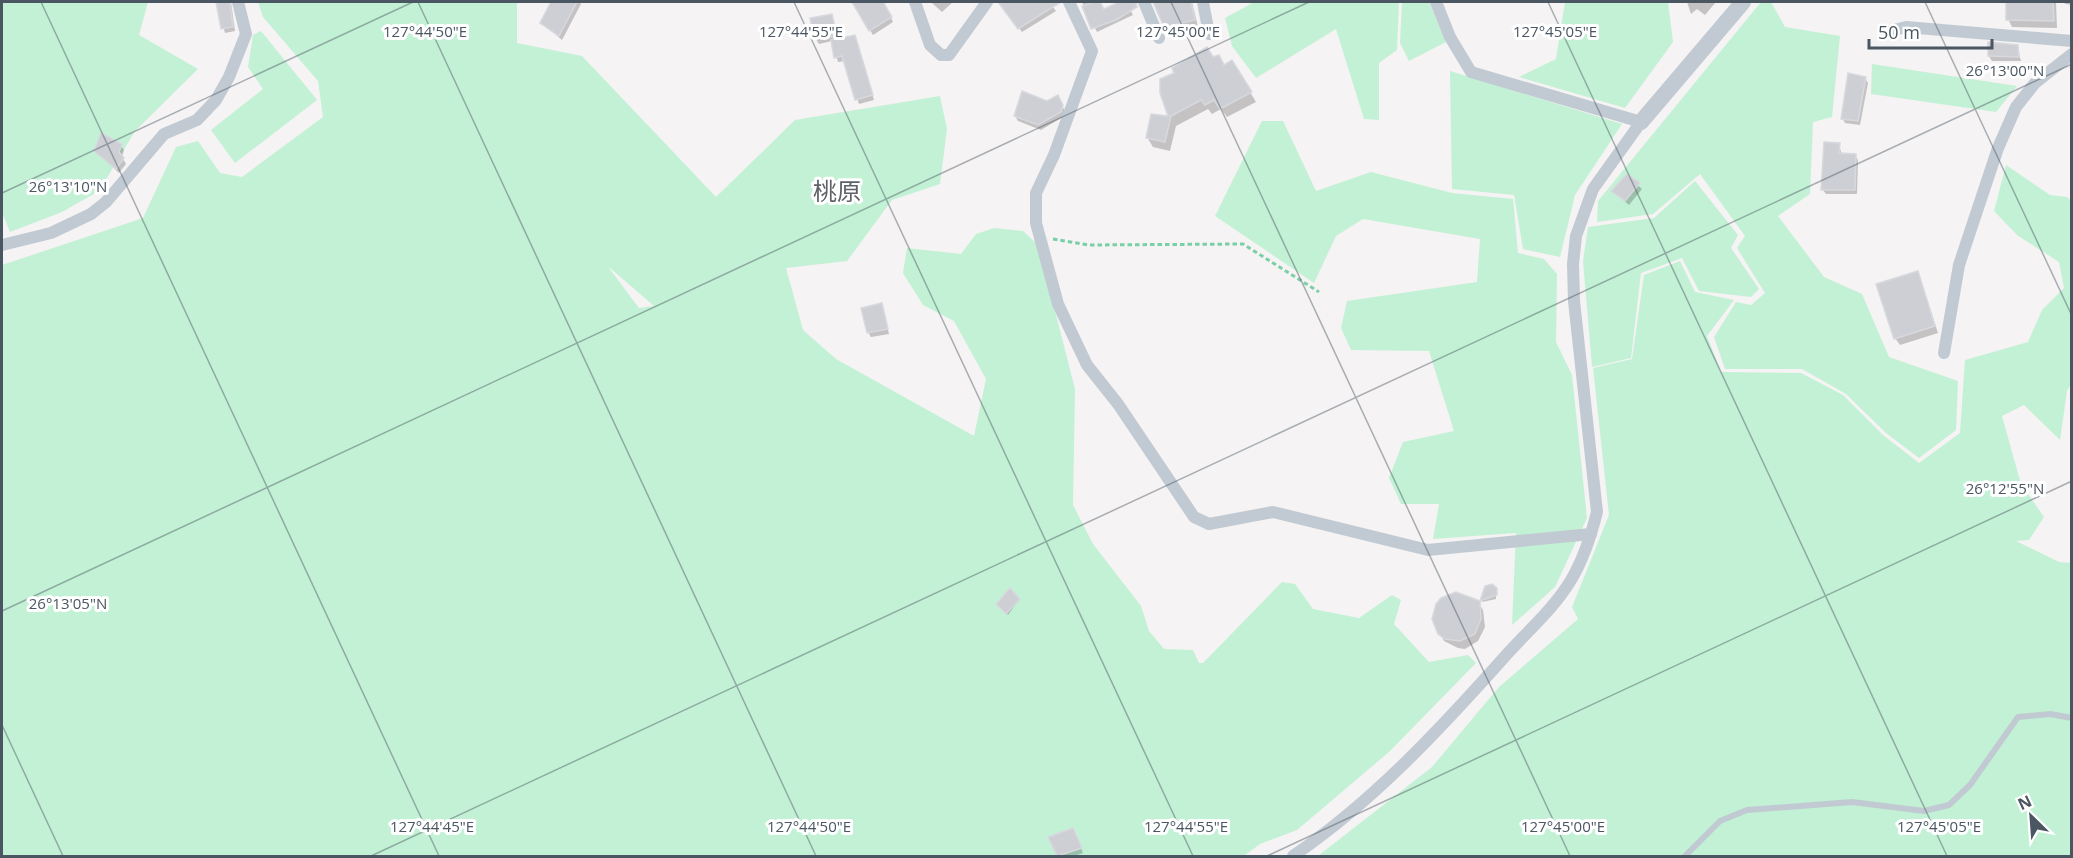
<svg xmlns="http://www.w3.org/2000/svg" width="2073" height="858" font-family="'Open Sans','Noto Sans JP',sans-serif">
  <rect width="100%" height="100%" fill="#f5f3f3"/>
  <!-- green -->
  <g fill="#c3f1d5" fill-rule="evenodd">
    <path d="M2,2H148L139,35L198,69L135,131L99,191L62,212L10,232L2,212Z"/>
    <path d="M258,2H517V43L582,56L716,197L795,120L940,96L947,129L940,184L892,200L847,261L786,268L803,330L836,359L974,436L986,379L954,321L923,305L903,273L907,248L961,254L976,234L994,228L1023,231L1038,245L1075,389L1073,505L1093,544L1141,606L1149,631L1164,649L1193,650L1199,663H1203L1282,582L1295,584L1313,609L1359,618L1392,595L1401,600L1394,624L1429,662L1468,655L1476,663L1389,752L1297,830L1260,844L1244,856H2V265L143,218L176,147L198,141L220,173L242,177L323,117L318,81L263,17ZM609,268H610L654,306L639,308Z"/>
    <path d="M1254,2H1399L1397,50L1379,63V120L1364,119L1336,29L1256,78L1232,46L1225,18Z"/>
    <path d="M1402,2H1429L1446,42L1409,61L1400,43Z"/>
    <path d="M1565,2H1668L1673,42L1625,108L1519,77L1556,59Z"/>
    <path d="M1761,2H1771L1785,27L1840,36L1832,117L1813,122L1810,194L1778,216L1824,277L1862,294L1889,357L1958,381L1956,430L1919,458L1886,433L1846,394L1802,369H1725L1714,337L1736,302L1751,305L1765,293L1737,248L1745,236L1700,174L1653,214L1597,222L1598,201Z"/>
    <path d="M261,31L317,100L235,163L211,130L263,89L248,67L253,35Z"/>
    <path d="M1872,64L2017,86L1996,112L1871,94Z"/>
    <path d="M1450,71L1622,124L1575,195L1560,257L1523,249L1514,195L1452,189Z"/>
    <path d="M1262,121H1283L1316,191L1371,172L1452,193L1513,199L1518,253L1544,259L1557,274L1556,342L1572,375L1587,518L1555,587L1512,625L1516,533L1433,539L1439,504H1401L1389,478L1403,442L1454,431L1429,351L1351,350L1341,328L1347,301L1477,282L1480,239L1363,219L1336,236L1314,283L1215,216Z"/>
    <path d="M2006,165L2050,195L2067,197L2071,201V384L2067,391L2060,440L2024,405L2002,416L2021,484L2044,517L2029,540L2016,541L2059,562L2071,563V856H1318L1432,767L1499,687L1578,619L1572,607L1609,515L1593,368L1632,359L1644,275L1680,261L1695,292L1734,300L1707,336L1721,372L1801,373L1843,395L1883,435L1919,463L1960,433L1965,360L2028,342L2042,310L2064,288L2059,262L2017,235L1994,211Z"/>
    <path d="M1695,181L1738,235L1731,248L1759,289L1751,297L1699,291L1682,258L1641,273L1631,358L1592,367L1583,261L1588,227L1654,218Z"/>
  </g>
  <!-- shadow -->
  <g fill="#0003">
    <path d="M217,2H231L235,31L225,33Z"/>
    <path d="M553,2H579L581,4L562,40L542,23Z"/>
    <path d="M854,2H884L893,22L873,35Z"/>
    <path d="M931,2H953L942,12Z"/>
    <path d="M1000,2H1049L1056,11L1022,32Z"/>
    <path d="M1082,2H1099L1103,11L1126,2L1133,15L1097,32Z"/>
    <path d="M1156,2H1192L1198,27L1169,33Z"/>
    <path d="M1687,2H1716L1705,15L1697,9L1691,14Z"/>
    <path d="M2007,2H2056L2057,28L2012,27L2008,19Z"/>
    <path d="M2064,2H2072V5L2065,4Z"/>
    <path d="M831,15L838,40L854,37L857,42L874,100L859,104L845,61L838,62L832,41L819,44L816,39L812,23Z"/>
    <path d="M2017,46L2021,61H1992L1989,56Z"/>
    <path d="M1212,59L1224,67L1232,62L1256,102L1227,117L1221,109L1212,114L1208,109L1176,126L1170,151L1153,147L1147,137L1152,116L1171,118L1161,93Z"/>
    <path d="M1865,78L1868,83L1860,125L1845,123L1843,119Z"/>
    <path d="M1057,97L1065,111L1063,117L1041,130L1018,121L1015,116Z"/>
    <path d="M1839,145L1842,155H1855L1858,160L1857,194H1826L1823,190Z"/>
    <path d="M121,146L124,150L122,157L126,164L119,173L96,151Z"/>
    <path d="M1627,176L1642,189L1629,205L1613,192Z"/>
    <path d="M1918,272L1938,333L1900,345L1895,338Z"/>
    <path d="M882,305L889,334L871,337L868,332Z"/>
    <path d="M1486,587L1496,589V599L1482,602Z"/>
    <path d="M1019,600L1008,615L999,606Z"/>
    <path d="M1478,602L1483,610L1485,627L1478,641L1465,649L1458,648L1444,641L1440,633Z"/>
    <path d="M1075,834L1083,853L1074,856H1058L1050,838Z"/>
  </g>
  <!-- building -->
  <g fill="#cdcfd5" stroke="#d7d9de" stroke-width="1.5">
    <path d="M216,2H230L233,27L221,29Z"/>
    <path d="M551,2H577L559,36L540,23Z"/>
    <path d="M852,2H883L892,17L869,31Z"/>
    <path d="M998,2H1061L1018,29Z"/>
    <path d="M1094,2H1100L1104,9L1119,2H1136L1137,7L1116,20L1091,29L1082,6Z"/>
    <path d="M1153,2H1191L1195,20L1164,27Z"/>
    <path d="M2006,2H2053L2054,21L2006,20Z"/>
    <path d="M832,14L837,36L814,39L810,18Z"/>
    <path d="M855,35L873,95L855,100L842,56L834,58L831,40Z"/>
    <path d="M1988,42L2018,45L2019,57L1988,56Z"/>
    <path d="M1207,47L1213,57L1219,55L1224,65L1232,60L1252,92L1220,109L1214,100L1205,105L1201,100L1171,116L1165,142L1146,138L1151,114L1168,116L1160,93V79L1174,73L1172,68Z"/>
    <path d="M1848,73L1866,77L1858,121L1841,119Z"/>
    <path d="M1022,91L1047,101L1058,95L1063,105L1061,112L1038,125L1014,116Z"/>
    <path d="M101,133L122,144L119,152L124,158L116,169L94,151Z"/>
    <path d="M1824,142L1840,143L1839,153L1856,154L1855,190H1821Z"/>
    <path d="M1627,174L1640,183L1625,201L1611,191Z"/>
    <path d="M1918,271L1935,326L1894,339L1876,284Z"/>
    <path d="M882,303L888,329L867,333L861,308Z"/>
    <path d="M1492,584L1497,588V595L1480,601L1485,586Z"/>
    <path d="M1010,588L1020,599L1006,614L996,604Z"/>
    <path d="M1456,592L1480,601L1481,619L1475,634L1460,641L1445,639L1438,634L1432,619L1436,604L1441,598Z"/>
    <path d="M1073,828L1082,848L1057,856L1048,837Z"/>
  </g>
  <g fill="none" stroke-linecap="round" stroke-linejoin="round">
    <!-- path -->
    <path stroke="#7ad0a6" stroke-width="3" stroke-dasharray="4.5 3" stroke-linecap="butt" d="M1053,239L1089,245L1243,244L1319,292"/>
    <!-- service -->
    <path stroke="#c1cad2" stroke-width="6" d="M1685,856L1720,821L1747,810L1852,802L1924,811L1949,805L1970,785L2018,717L2050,714L2072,718"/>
    <!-- minor -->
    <g stroke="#c1cad2" stroke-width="12">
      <path d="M915,2L930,45L941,55H949L987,2"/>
      <path d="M1069,2L1092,51L1054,155L1036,193V223L1058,304L1087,365L1118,404L1194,517L1209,524L1273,512L1428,550L1591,534"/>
      <path d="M1144,2L1159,38"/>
      <path d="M1203,2L1209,34"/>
      <path d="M1890,31L1906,27L2072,41"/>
      <path d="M2,245L51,233L91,214L106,202L164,134L197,120L216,100L229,77L246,34L238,2"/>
      <path d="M1944,353L1959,265L1998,148L2016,107L2035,83L2072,54"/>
      <path d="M1293,856C1374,801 1443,726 1508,653C1529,630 1555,607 1571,580C1583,560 1591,536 1597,512L1574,301L1573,264L1576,236L1593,189L1641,122L1471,72L1450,37L1436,2"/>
    </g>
    <!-- tertiary -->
    <path stroke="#c1cad2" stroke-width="16" d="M1641,122L1743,2"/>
  </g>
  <!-- ticks -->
  <path fill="none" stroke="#4a5661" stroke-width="1.5" stroke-opacity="0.45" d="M41,2L439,856M418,2L816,856M794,2L1193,856M1171,2L1570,856M1548,2L1947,856M1925,2L2072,316M2,193L413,2M2,611L1309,2M2,725L63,856M371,856L2072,64M1267,856L2072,481"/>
  <g text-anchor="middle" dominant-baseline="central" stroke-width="6" stroke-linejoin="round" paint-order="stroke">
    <!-- quarter labels -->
    <g font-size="24" fill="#5f6368" stroke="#fff">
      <text x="837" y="190">桃原</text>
    </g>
  </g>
  <g font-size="15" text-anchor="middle" fill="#4a5661" stroke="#fff" stroke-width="6" stroke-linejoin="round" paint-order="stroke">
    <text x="425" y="37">127°44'50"E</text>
    <text x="801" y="37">127°44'55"E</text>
    <text x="1555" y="37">127°45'05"E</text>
    <text x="1178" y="37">127°45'00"E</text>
    <text x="2005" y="76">26°13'00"N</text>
    <text x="68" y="192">26°13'10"N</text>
    <text x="2005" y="494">26°12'55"N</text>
    <text x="68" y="609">26°13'05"N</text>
    <text x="432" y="832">127°44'45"E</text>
    <text x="809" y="832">127°44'50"E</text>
    <text x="1186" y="832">127°44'55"E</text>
    <text x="1563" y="832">127°45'00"E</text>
    <text x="1939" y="832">127°45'05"E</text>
  </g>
  <!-- border -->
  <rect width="2073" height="858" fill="none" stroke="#4a5661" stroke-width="6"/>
  <!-- north arrow -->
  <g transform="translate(2031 816) rotate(335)" stroke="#ffffff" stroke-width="4.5" paint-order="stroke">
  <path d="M0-4.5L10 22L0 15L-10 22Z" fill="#4a5661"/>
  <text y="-9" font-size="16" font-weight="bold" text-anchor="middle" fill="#4a5661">N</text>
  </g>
  <!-- scale -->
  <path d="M1869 39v9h123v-9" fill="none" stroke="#4a5661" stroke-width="3"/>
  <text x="1878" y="39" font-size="18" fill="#4a5661" stroke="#ffffff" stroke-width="4.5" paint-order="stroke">50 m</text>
</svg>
